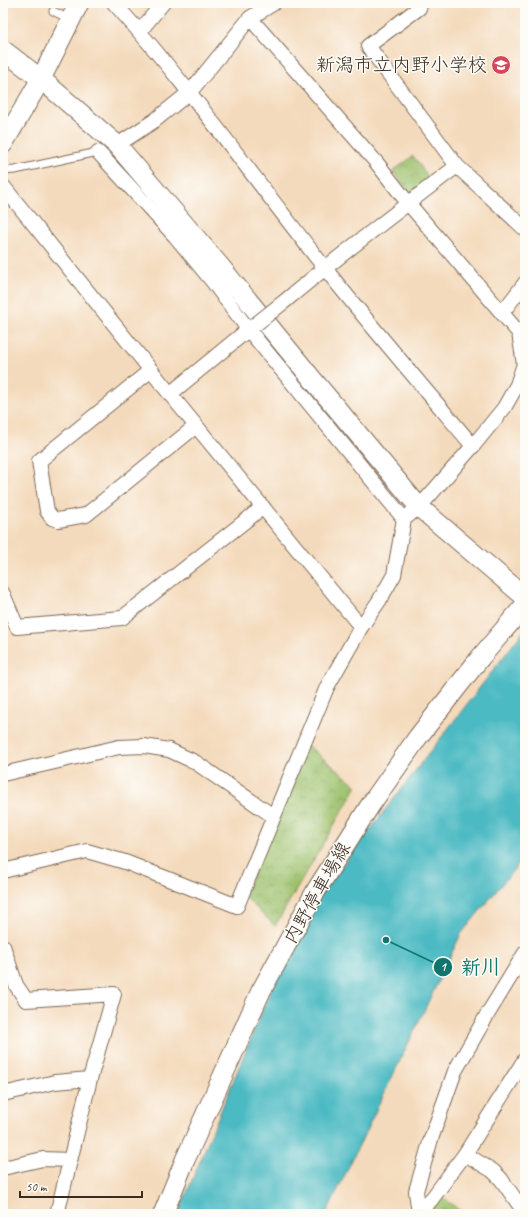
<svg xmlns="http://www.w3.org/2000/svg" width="528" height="1217" font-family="Caveat,'Klee One',sans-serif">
  <defs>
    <pattern id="park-crowns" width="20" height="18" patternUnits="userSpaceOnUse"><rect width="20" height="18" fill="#9bc06b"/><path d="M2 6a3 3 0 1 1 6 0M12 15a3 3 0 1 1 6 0" fill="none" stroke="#809c57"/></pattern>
  </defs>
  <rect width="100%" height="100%" fill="#fdfcf7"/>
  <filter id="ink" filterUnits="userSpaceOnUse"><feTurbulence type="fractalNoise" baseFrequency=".025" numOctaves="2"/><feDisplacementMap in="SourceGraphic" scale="8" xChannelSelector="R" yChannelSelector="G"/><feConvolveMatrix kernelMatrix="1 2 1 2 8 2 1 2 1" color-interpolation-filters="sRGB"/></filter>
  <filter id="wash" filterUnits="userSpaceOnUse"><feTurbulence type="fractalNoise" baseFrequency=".012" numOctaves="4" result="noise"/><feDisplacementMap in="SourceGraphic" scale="16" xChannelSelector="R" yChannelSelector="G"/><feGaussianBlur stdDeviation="0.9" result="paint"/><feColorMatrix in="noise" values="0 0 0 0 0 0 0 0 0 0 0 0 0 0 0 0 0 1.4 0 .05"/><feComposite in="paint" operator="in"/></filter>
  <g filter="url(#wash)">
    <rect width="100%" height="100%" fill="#f4dabc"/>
    <!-- park -->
    <g fill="url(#park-crowns)" stroke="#6b7544">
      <path d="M413,156L430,179L411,194L393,171Z"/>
      <path d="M307,745L357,786L275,926L244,896Z"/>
      <path d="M441,1196L462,1212L463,1214H428Z"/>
    </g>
    <!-- water -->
    <path fill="#4bbac3" stroke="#437270" d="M525,629V856L461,934L326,1214H178L300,920Z"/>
  </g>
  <g filter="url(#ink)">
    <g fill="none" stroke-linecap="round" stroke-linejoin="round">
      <!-- lane casing -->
      <g stroke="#7c6855" stroke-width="9">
        <g id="lane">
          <path d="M53,11L69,19"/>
          <path d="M3,171L15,170L98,152"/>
        </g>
      </g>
      <!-- street casing -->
      <g stroke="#7c6855" stroke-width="16">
        <g id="street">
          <path d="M114,3C190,87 254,179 324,267C372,328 423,387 473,446"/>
          <path d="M421,3L419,8L368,46L457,166"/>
          <path d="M140,31L163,3"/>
          <path d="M117,145L154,121L190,92L250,18L274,3"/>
          <path d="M98,152L175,236L213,282L248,329L404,519"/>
          <path d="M3,186L170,394L361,627"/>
          <path d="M285,301C341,254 399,210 457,166L525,229"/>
          <path d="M502,313L525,283"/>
          <path d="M151,370L39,461L47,511L52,518L58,520L86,515L196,426"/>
          <path d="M170,394L255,324"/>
          <path d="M3,594L17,627L122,618L263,507"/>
          <path d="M3,774L119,747L144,746L169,750L195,762L273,816"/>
          <path d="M3,871L87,851L125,862L237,906L327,687L361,627L379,601L394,575L404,519L419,507L429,496L473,446L504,408L517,385L524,364L519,333L408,203L376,162L250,18"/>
          <path d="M3,946L16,985L26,1000L114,994L90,1079L57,1214"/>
          <path d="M3,1094L55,1082L90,1079"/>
          <path d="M465,1154L493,1171L501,1179L525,1213"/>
          <path d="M3,1168L43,1159L70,1160"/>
          <path d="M419,1214L416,1191L431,1139L455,1071L487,1015L525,953"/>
          <path d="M419,1214L431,1200L465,1154L525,1059"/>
        </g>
      </g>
      <!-- secondary casing -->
      <g stroke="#7c6855" stroke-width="21">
        <g id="secondary">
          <path d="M3,50L41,79L117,145L219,265L313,380L419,507L525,597"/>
          <path d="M3,144L41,79L79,3"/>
          <path d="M163,1214L185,1160L261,991L317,889L371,804L418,737L480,658L525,605"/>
        </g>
      </g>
      <!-- lane -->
      <use href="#lane" stroke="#fff" stroke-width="7"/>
      <!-- street -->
      <use href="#street" stroke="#fff" stroke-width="14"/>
      <!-- secondary -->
      <use href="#secondary" stroke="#fff" stroke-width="19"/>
      <!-- street-bridge casing -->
      <g stroke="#7c6855" stroke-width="16" stroke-linecap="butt">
        <path id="street-bridge" d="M256,324L285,301"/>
      </g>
      <!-- street-bridge -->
      <use href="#street-bridge" stroke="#fff" stroke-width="14"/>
    </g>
  </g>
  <!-- icons -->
  <defs>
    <g id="school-disc" transform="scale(1)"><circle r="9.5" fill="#d1495b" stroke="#fdfcf7"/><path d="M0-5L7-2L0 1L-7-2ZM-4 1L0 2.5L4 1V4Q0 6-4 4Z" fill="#fff"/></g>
  </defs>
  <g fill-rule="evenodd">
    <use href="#school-disc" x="501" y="65"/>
  </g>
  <g text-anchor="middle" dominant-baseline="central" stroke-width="3" stroke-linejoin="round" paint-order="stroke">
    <!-- poi labels -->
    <g font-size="19" fill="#3b2a1e" stroke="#fdfcf7" text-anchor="end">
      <text x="487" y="65">新潟市立内野小学校</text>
    </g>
    <!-- street labels -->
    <g font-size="19" fill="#3b2a1e" stroke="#fdfcf7">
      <text transform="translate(317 893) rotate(-60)">内野停車場線</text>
    </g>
  </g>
  <!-- callouts -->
  <path fill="none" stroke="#0f766e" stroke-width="1.5" d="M386 940L443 967"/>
  <g fill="#0f766e" stroke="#fdfcf7" stroke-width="1.5">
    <circle cx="386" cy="940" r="4"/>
    <circle cx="443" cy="967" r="10"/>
  </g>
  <g font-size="12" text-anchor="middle" font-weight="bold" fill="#fff">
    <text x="443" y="971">1</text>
  </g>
  <g font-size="20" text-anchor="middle" font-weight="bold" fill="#0f766e" stroke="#fdfcf7" stroke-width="3" stroke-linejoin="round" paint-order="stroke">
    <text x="481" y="974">新川</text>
  </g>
  <!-- margin -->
  <rect width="528" height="1217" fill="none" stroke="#fdfcf7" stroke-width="16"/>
  <!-- scale -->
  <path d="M20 1191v6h122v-6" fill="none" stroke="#3b2a1e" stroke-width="2"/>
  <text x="26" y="1191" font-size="12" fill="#3b2a1e" stroke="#fdfcf7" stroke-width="3" paint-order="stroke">50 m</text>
</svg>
